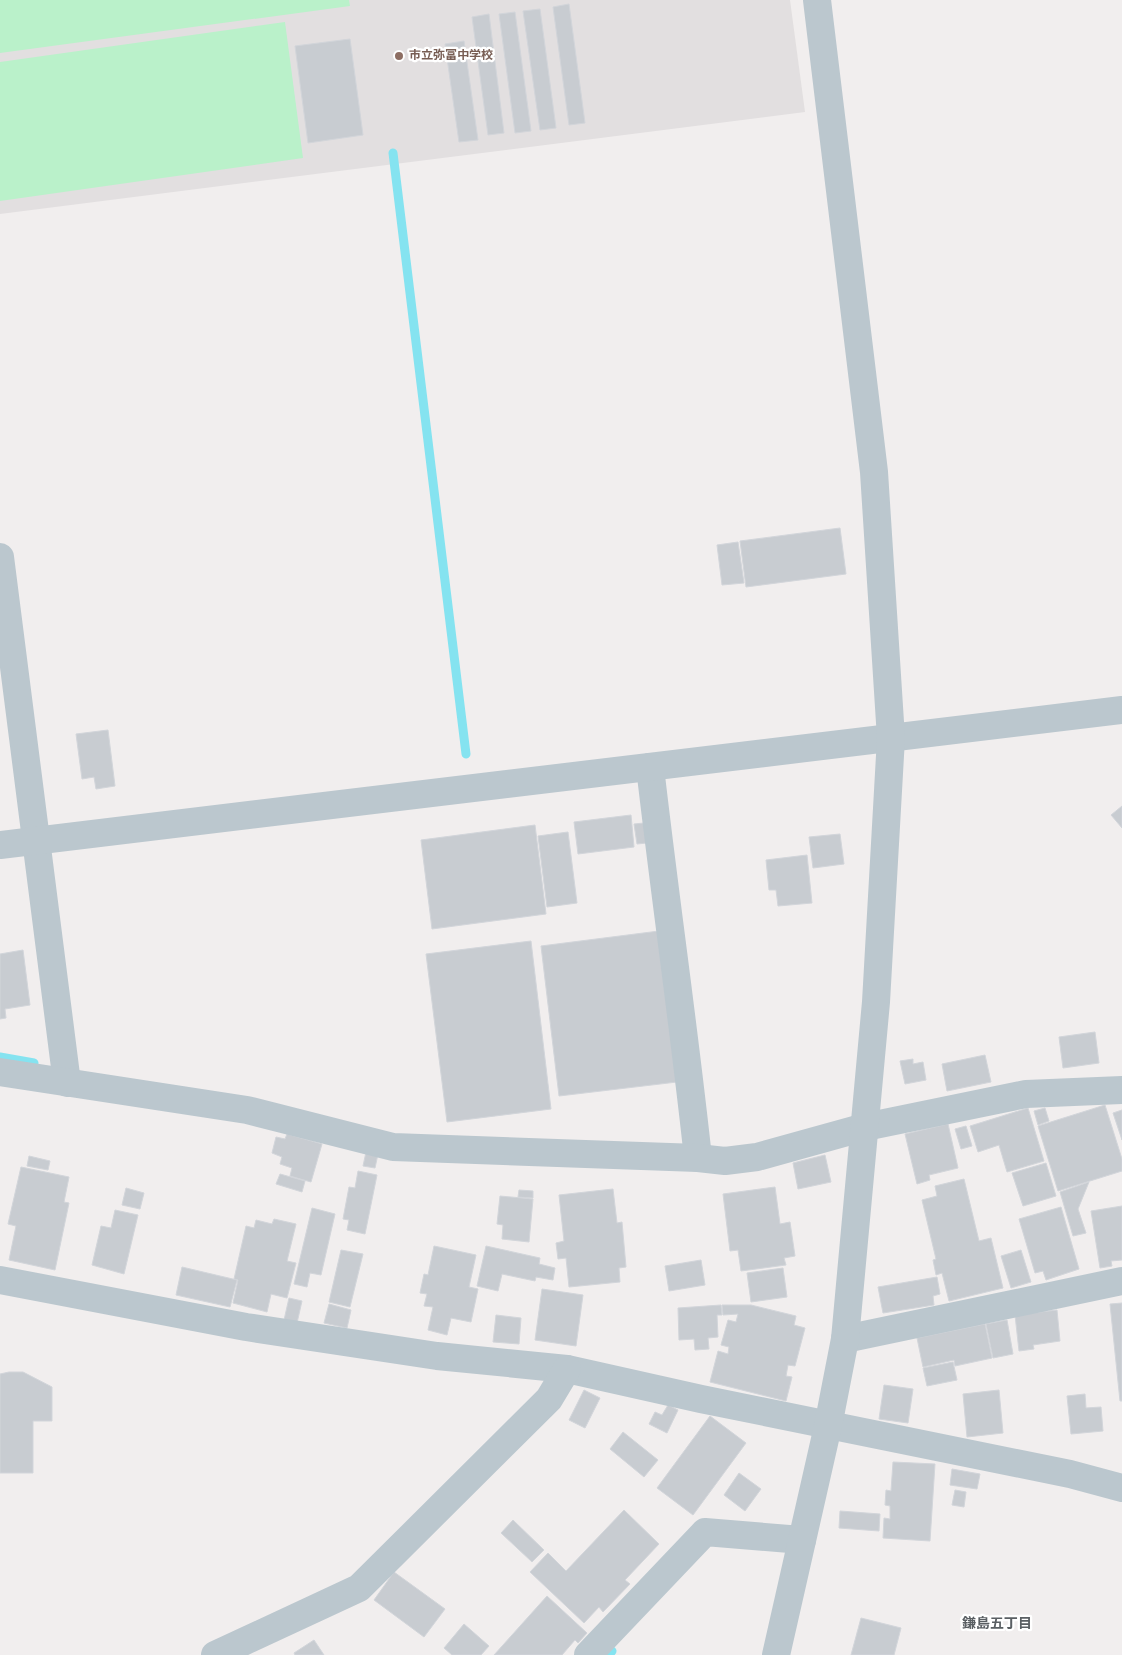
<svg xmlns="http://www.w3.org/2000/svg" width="1122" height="1655" font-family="Overpass,'Noto Sans JP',sans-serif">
  <rect width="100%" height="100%" fill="#f1eeee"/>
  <!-- education -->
  <path fill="#e2dfe0" d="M0,0H790L805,112L0,214Z"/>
  <!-- green -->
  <g fill="#baf1ca">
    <path d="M0,0H349L350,6L0,53Z"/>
    <path d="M285,22L303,158L0,201V62Z"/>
  </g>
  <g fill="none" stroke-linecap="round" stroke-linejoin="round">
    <!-- stream -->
    <g stroke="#85e3f0" stroke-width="9">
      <path d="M393,153L466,754"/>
      <path d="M0,1057L34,1063"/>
      <path d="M609,1655L612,1651"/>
    </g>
  </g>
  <!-- building -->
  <g fill="#c8ccd1" stroke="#d2d5da">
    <path d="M569,4L585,123L569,125L553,7Z"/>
    <path d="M540,9L556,128L540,130L523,11Z"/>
    <path d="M515,12L531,131L515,133L499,14Z"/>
    <path d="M489,14L504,133L488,135L472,17Z"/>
    <path d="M350,39L363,135L308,143L295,46Z"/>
    <path d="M464,41L478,140L459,142L445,44Z"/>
    <path d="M840,528L846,574L746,587L740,541Z"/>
    <path d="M738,542L744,583L722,585L717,545Z"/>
    <path d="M108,730L115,786L96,789L94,777L82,779L76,734Z"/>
    <path d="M1122,806V828L1111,815Z"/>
    <path d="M631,815L634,847L578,854L574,822Z"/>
    <path d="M644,823L647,843L637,844L634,824Z"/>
    <path d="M535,825L546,914L432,929L421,840Z"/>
    <path d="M568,832L577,903L547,907L538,836Z"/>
    <path d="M840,834L844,864L813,868L809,837Z"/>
    <path d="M807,855L812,903L778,906L776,890H769L766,860Z"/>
    <path d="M659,931L677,1082L559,1096L541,946Z"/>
    <path d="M531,941L551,1109L447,1122L426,954Z"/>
    <path d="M23,950L30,1005L5,1009L6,1018L0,1019V954Z"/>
    <path d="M1095,1032L1099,1063L1063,1068L1059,1037Z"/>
    <path d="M985,1055L991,1082L947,1091L942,1064Z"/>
    <path d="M913,1059V1064L923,1062L926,1080L905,1084L900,1061Z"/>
    <path d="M1105,1105L1122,1159V1171L1058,1191L1038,1126Z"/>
    <path d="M1028,1108L1044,1161L1007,1172L999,1145L978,1152L970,1126Z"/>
    <path d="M1045,1108L1049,1121L1038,1125L1034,1111Z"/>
    <path d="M1122,1110V1140L1113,1113Z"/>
    <path d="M948,1124L958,1168L929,1175L930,1180L917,1184L905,1134Z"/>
    <path d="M966,1126L972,1146L961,1149L955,1129Z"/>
    <path d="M287,1134L322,1144L311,1182L290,1176L292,1168L280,1164L282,1157L272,1153L276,1137L285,1139Z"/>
    <path d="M366,1152L378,1154L375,1168L363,1166Z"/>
    <path d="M825,1155L831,1182L798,1189L793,1163Z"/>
    <path d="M29,1156L50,1161L48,1170L27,1166Z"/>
    <path d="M1046,1163L1056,1196L1023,1206L1012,1173Z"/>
    <path d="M21,1167L69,1177L64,1202L69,1203L55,1270L9,1260L16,1226L8,1224Z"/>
    <path d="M358,1171L377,1175L365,1234L347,1230L349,1220L343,1219L349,1187L355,1188Z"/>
    <path d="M280,1174L305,1181L302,1192L276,1184Z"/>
    <path d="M964,1179L979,1241L991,1238L1003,1288L949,1301L942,1273L936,1275L933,1260L936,1259L922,1200L937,1196L935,1186Z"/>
    <path d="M1089,1182L1078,1209L1086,1233L1073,1236L1060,1192Z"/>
    <path d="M775,1187L780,1224L790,1222L795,1256L784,1258L786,1265L741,1271L738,1250L730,1251L723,1194Z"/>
    <path d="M126,1188L144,1193L140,1209L122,1205Z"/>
    <path d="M613,1189L617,1223L622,1222L626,1267L619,1268L620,1282L569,1287L566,1258L558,1259L556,1243L564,1241L559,1195Z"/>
    <path d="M519,1190L533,1191V1198L518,1197Z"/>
    <path d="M500,1196L533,1199L529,1242L502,1239L503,1225L497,1224Z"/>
    <path d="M1122,1206V1260L1111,1261L1112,1266L1100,1268L1091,1211Z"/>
    <path d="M1061,1207L1079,1269L1046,1280L1043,1271L1035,1273L1019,1219Z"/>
    <path d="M312,1208L335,1214L321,1275L310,1273L307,1287L294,1284Z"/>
    <path d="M115,1210L138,1215L124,1274L92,1265L101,1226L111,1228Z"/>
    <path d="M274,1219L296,1224L287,1261L296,1263L287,1298L271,1294L267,1312L233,1303L238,1280L234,1279L246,1226L254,1228L256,1220L272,1224Z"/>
    <path d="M434,1246L476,1255L469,1287L478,1289L471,1322L451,1318L447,1335L428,1330L433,1307L424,1306L427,1294L420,1293L424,1274L428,1275Z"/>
    <path d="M486,1246L540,1258L539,1264L555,1268L553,1280L536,1277L535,1281L502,1274L498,1291L477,1286Z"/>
    <path d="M341,1250L363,1254L350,1307L329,1302Z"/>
    <path d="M1021,1250L1031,1282L1011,1288L1001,1256Z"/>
    <path d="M701,1260L705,1285L669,1291L665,1266Z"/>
    <path d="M182,1267L237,1280L230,1307L176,1295Z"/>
    <path d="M783,1268L787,1297L751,1302L747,1273Z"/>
    <path d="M937,1277L940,1294L933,1296L934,1305L883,1313L878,1287Z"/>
    <path d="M542,1289L583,1295L576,1346L535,1340Z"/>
    <path d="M289,1298L302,1301L297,1323L284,1320Z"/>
    <path d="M1122,1303V1401H1120L1110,1304Z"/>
    <path d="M329,1304L351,1310L347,1328L324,1323Z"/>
    <path d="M721,1305L722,1315H717L718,1337L708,1338L709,1349L695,1350L694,1339L679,1340L678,1308Z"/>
    <path d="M722,1305H751L796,1316L794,1325L805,1328L795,1366L788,1365L786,1376L792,1377L786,1401L710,1382L718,1351L728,1354L729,1347L721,1345L728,1320L736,1322L738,1314L723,1315Z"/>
    <path d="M1057,1310L1060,1341L1033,1345L1034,1349L1019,1351L1015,1315Z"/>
    <path d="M496,1315L521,1318L519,1344L493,1342Z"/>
    <path d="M1007,1320L1013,1354L993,1358L986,1324Z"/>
    <path d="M985,1324L992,1358L955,1366L954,1360L923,1367L917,1338Z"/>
    <path d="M953,1362L957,1380L927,1386L923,1368Z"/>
    <path d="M9,1372H23L52,1387V1421H33V1473H0V1374Z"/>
    <path d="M884,1385L913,1389L908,1423L879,1419Z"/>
    <path d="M584,1390L600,1398L585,1428L569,1420Z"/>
    <path d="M999,1390L1003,1433L967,1437L963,1394Z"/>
    <path d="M1085,1394L1086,1408L1101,1407L1103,1431L1071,1434L1067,1396Z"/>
    <path d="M668,1405L678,1410L667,1433L649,1424L655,1412L662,1415Z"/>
    <path d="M710,1416L746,1443L693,1515L657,1488Z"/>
    <path d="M623,1432L658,1460L644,1477L610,1449Z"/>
    <path d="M893,1462L935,1464L930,1541L883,1538L884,1518L890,1519V1506L885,1505L886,1490L891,1491Z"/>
    <path d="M952,1469L980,1474L977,1489L950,1485Z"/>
    <path d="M739,1473L761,1489L745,1511L724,1495Z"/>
    <path d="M955,1490L966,1492L964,1507L952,1505Z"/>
    <path d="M624,1510L659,1544L625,1580L630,1584L603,1612L599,1607L584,1623L530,1572L548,1553L566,1571Z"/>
    <path d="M840,1511L880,1514L879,1531L839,1528Z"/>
    <path d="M513,1520L544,1550L532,1562L501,1533Z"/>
    <path d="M394,1572L445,1609L424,1637L374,1600Z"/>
    <path d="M547,1596L587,1633L578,1643L575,1640L562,1655H494Z"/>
    <path d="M861,1618L901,1628L894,1655H851Z"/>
    <path d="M464,1624L489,1646L481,1655H452L444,1648Z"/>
    <path d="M314,1640L324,1655H295L294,1653Z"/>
  </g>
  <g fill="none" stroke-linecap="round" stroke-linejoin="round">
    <!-- minor -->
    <g stroke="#bbc7ce" stroke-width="28">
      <path d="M0,557L67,1083"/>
      <path d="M650,767C665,898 684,1027 698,1158"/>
      <path d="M0,845L1122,710"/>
      <path d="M0,1072L247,1110L393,1147L698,1158L725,1161L757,1157L865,1127L1026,1094L1122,1090"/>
      <path d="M0,1280L246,1327L437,1356L567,1369L701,1399L1070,1474L1122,1488"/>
      <path d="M845,1339L1122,1281"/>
      <path d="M215,1655L359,1588L549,1399L567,1369"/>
      <path d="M588,1655L705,1532L802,1540"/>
      <path d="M776,1655L828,1426L845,1339L876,1002L891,738L874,472L817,0"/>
    </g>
  </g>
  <!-- markers -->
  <circle fill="#8d6e63" stroke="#fff" stroke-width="2" cx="399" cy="56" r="5"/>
  <g text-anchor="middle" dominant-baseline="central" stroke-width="4.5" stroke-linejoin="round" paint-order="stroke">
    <!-- education labels -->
    <g font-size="12" font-weight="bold" fill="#785e54" stroke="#fff" text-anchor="start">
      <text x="409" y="56">市立弥冨中学校</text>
    </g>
    <!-- neighbourhood labels -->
    <g font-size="14" font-weight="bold" fill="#5a5f63" stroke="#fff">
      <text x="997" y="1624">鎌島五丁目</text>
    </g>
  </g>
</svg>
